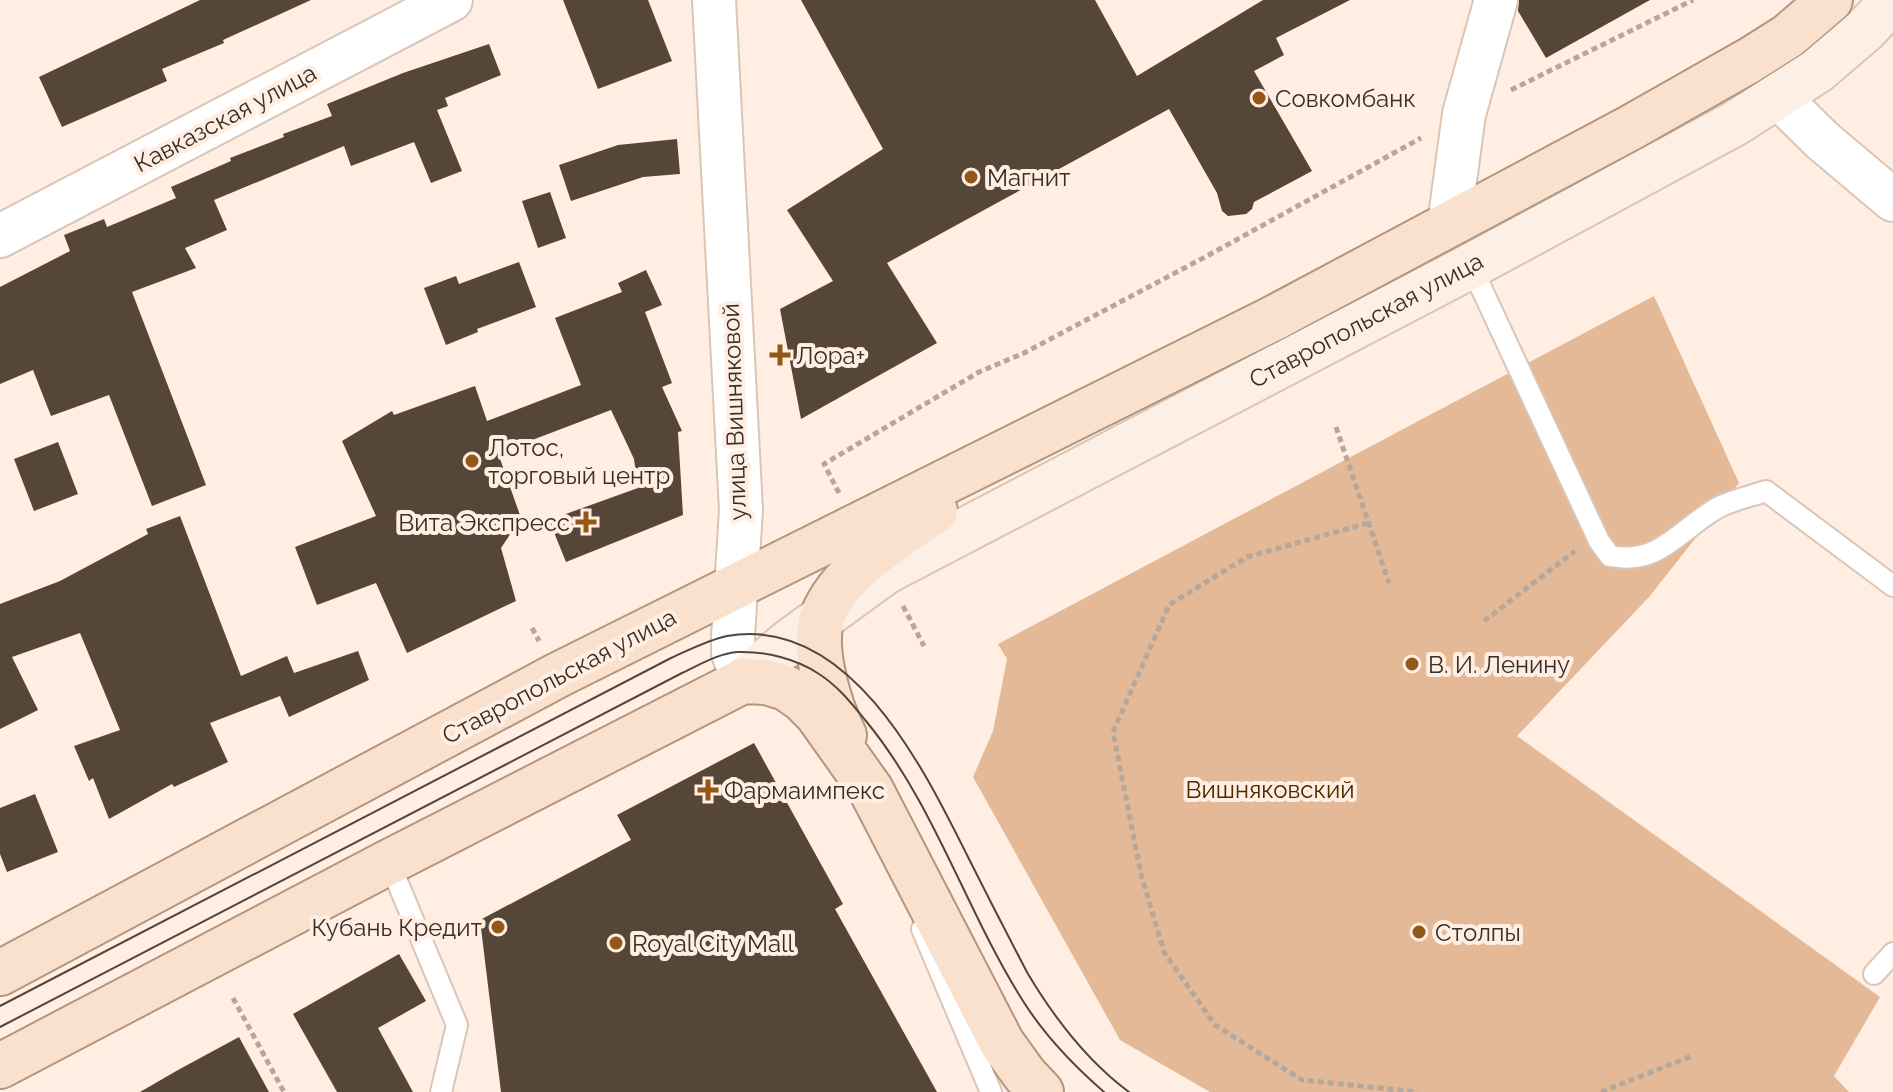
<svg xmlns="http://www.w3.org/2000/svg" width="1893" height="1092" font-family="Raleway,sans-serif">
  <rect width="100%" height="100%" fill="#ffeee1"/>
  <!-- green -->
  <path fill="#e3b997" d="M1654,296L1739,483L1649,597L1517,736L1880,997L1834,1076L1849,1092H1210L1120,1040L973,777L993,731L1007,659L998,644Z"/>
  <!-- building -->
  <g fill="#564638">
    <path d="M200,0H311L223,40L224,43L162,69L167,81L62,127L39,77Z"/>
    <path d="M563,0H648L672,61L598,89Z"/>
    <path d="M801,0H1095L1137,76L1263,0H1350L1276,38L1284,55L1254,71L1312,171L1254,202L1252,209L1246,214L1228,216L1222,211L1217,193L1169,109L887,263L937,343L801,419L780,309L833,281L787,210L883,149Z"/>
    <path d="M1519,0H1650L1546,58L1518,11Z"/>
    <path d="M489,44L501,75L445,98L448,106L437,110L462,171L431,183L414,142L351,166L344,146L214,200L227,230L185,248L196,268L132,292L206,485L152,506L109,395L51,416L33,370L0,384V287L70,251L64,235L104,219L107,227L176,198L171,187L231,161L230,158L284,137L283,134L332,116L327,104L403,73Z"/>
    <path d="M677,139L680,174L643,177L571,201L559,165L618,145Z"/>
    <path d="M550,192L566,238L538,248L522,201Z"/>
    <path d="M519,262L536,307L477,329L478,332L446,345L424,288L456,276L459,284Z"/>
    <path d="M646,270L662,305L645,312L672,383L662,387L682,431L678,432L683,515L566,562L549,520L638,488L634,459L611,410L498,453L521,518L501,548L516,601L407,653L376,583L317,605L295,547L376,516L342,441L392,411L394,415L475,386L487,421L581,385L555,318L622,292L618,283Z"/>
    <path d="M58,442L78,494L34,511L14,459Z"/>
    <path d="M180,516L241,676L287,656L294,673L358,651L369,680L289,717L280,696L210,723L228,762L174,787L172,784L109,819L93,778L89,781L74,746L120,730L80,633L12,657L38,710L0,729V604L60,581L148,534L146,529Z"/>
    <path d="M754,743L843,904L835,909L937,1092H501L480,920L631,840L617,815Z"/>
    <path d="M35,794L58,852L7,872L0,854V808Z"/>
    <path d="M399,954L426,1001L378,1028L413,1092H337L293,1014Z"/>
    <path d="M239,1037L269,1092H140L178,1070Z"/>
  </g>
  <g fill="none" stroke-linecap="round" stroke-linejoin="round">
    <!-- lane casing -->
    <g stroke="#dac6b6" stroke-width="24">
      <g id="lane">
        <path d="M1471,266L1599,541L1610,556C1660,566 1679,529 1719,507C1733,500 1751,496 1766,491L1893,586"/>
        <path d="M389,862L457,1025L441,1092"/>
        <path d="M922,929L991,1092"/>
        <path d="M1874,974L1893,953"/>
      </g>
    </g>
    <!-- street casing -->
    <g stroke="#dac6b6" stroke-width="46">
      <g id="street">
        <path d="M714,0L741,510L733,636V653L743,681"/>
        <path d="M1778,97L1823,141L1893,200"/>
        <path d="M1449,225L1464,114L1496,0"/>
        <path d="M0,236L451,0"/>
      </g>
    </g>
    <!-- secondary casing -->
    <g stroke="#dac6b6" stroke-width="48">
      <path id="secondary" d="M743,681L789,642L885,572L1471,266L1734,124L1817,71L1865,30L1893,0"/>
    </g>
    <!-- primary casing -->
    <g stroke="#b2967e" stroke-width="48">
      <g id="primary">
        <path d="M844,735C829,706 811,647 823,615C840,571 898,536 935,511"/>
        <path d="M0,973L558,675L1272,319L1630,128L1750,60L1788,36L1830,0"/>
        <path d="M0,1066L389,862L743,681L766,682L786,688L802,699L817,714L871,790L1002,1043L1025,1075L1041,1092"/>
      </g>
    </g>
    <!-- path -->
    <g stroke="#b4a79c" stroke-width="5" stroke-dasharray="6 4" stroke-linecap="butt">
      <path d="M1511,90L1693,0"/>
      <path d="M1336,427L1389,583"/>
      <path d="M839,493L824,464L979,372L1024,353L1207,256L1421,138"/>
      <path d="M1368,523L1247,557L1169,605L1113,732L1141,874L1164,952L1215,1025L1302,1080L1418,1092"/>
      <path d="M903,606L924,646"/>
      <path d="M1484,621L1575,551"/>
      <path d="M532,628L539,641"/>
      <path d="M233,998L284,1092"/>
      <path d="M1601,1092L1692,1056"/>
    </g>
    <!-- lane -->
    <use href="#lane" stroke="#fff" stroke-width="20"/>
    <!-- street -->
    <use href="#street" stroke="#fff" stroke-width="42"/>
    <!-- secondary -->
    <use href="#secondary" stroke="#fcf0e6" stroke-width="44"/>
    <!-- primary -->
    <use href="#primary" stroke="#f9e1cd" stroke-width="44"/>
    <!-- tram -->
    <g stroke="#4f473f" stroke-width="2">
      <path d="M0,1006L671,658C689,650 708,640 727,636C849,615 923,767 967,855C987,895 1007,934 1028,974C1055,1019 1087,1061 1129,1092"/>
      <path d="M0,1027L682,673C699,665 719,653 738,652C765,651 797,659 819,674C838,686 852,704 866,721C935,805 966,911 1023,1001C1045,1036 1073,1065 1104,1092"/>
    </g>
  </g>
  <!-- markers -->
  <g fill="#935718" stroke="#ffeee1" stroke-width="3">
    <circle cx="1259" cy="98" r="8"/>
    <circle cx="971" cy="177" r="8"/>
    <path d="M776 343h8v8h8v8h-8v8h-8v-8h-8v-8h8z"/>
    <circle cx="472" cy="461" r="8"/>
    <path d="M582 510h8v8h8v8h-8v8h-8v-8h-8v-8h8z"/>
    <circle cx="1412" cy="664" r="8"/>
    <path d="M704 778h8v8h8v8h-8v8h-8v-8h-8v-8h8z"/>
    <circle cx="498" cy="927" r="8"/>
    <circle cx="1419" cy="932" r="8"/>
    <circle cx="616" cy="943" r="8"/>
  </g>
  <g text-anchor="middle" dominant-baseline="central" stroke-width="8" stroke-linejoin="round" paint-order="stroke">
    <!-- poi labels -->
    <g font-size="24" fill="#362f28" stroke="#ffeee1" text-anchor="start">
      <text x="1275" y="98">Совкомбанк</text>
      <text x="987" y="177">Магнит</text>
      <text x="796" y="355">Лора+</text>
      <text x="488" y="447">Лотос,<tspan x="488" dy="28">торговый центр</tspan></text>
      <text x="570" y="522" text-anchor="end">Вита Экспресс</text>
      <text x="1428" y="664">В. И. Ленину</text>
      <text x="724" y="790">Фармаимпекс</text>
      <text x="482" y="927" text-anchor="end">Кубань Кредит</text>
      <text x="1435" y="932">Столпы</text>
      <text x="632" y="943">Royal City Mall</text>
    </g>
    <!-- street labels -->
    <g font-size="24" fill="#362f28" stroke="#ffeee1">
      <text transform="translate(225 118) rotate(-28)">Кавказская улица</text>
      <text transform="translate(1366 320) rotate(-28)">Ставропольская улица</text>
      <text transform="translate(734 412) rotate(-92)">улица Вишняковой</text>
      <text transform="translate(559 676) rotate(-28)">Ставропольская улица</text>
    </g>
    <!-- park labels -->
    <g font-size="24" fill="#4e2901" stroke="#ffeee1">
      <text x="1270" y="789">Вишняковский</text>
    </g>
  </g>
</svg>
